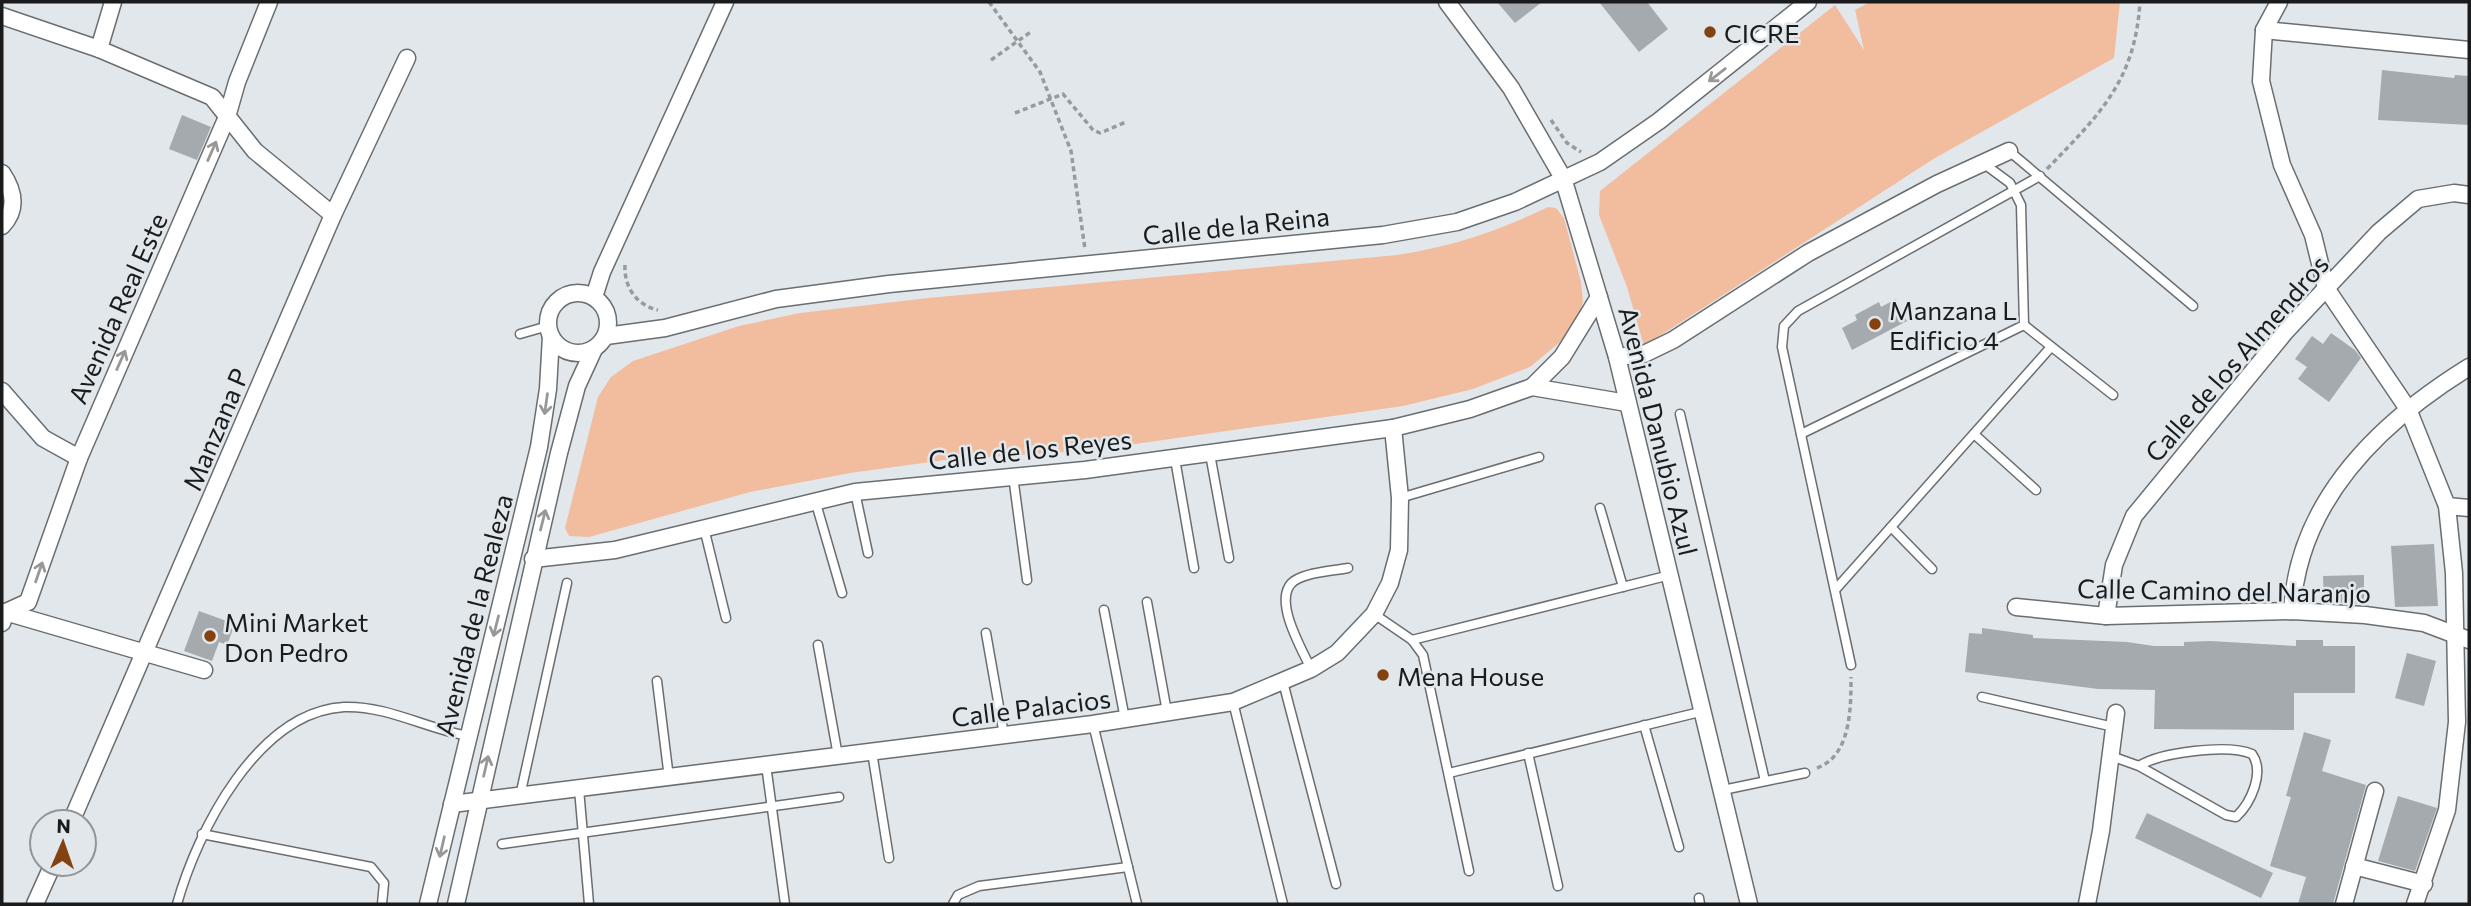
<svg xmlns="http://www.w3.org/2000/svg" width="2471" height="906" font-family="Commissioner,sans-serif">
  <rect width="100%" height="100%" fill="#e1e7eb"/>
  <!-- green -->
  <g fill="#f2bd9f">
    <path d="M1870,2H2120L2114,58L1935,158L1644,346L1627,287L1599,215L1600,191L1835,5L1864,50L1855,10Z"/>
    <path d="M1548,207L1556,208L1564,218L1581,282L1583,301L1579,318L1566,337L1530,367L1473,389L1403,406L1093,450L945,460L850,473L750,492L589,537L569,536L565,528L598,397L611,377L633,361L739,326L800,313L928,298L1397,255C1450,247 1499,231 1548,207Z"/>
  </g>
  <!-- building -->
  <g fill="#a4aaae">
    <path d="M1497,2H1542L1515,23Z"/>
    <path d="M1599,2H1647L1668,29L1639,52Z"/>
    <path d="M2382,70L2454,78L2455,75L2469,76V125L2378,120Z"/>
    <path d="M182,115L211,127L197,160L169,149Z"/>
    <path d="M1896,299L1907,321L1852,350L1842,328L1857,320L1855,315L1879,302L1881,307Z"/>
    <path d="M2331,333L2355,350L2361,358L2329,402L2298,379L2307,367L2295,359L2312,336L2323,344Z"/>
    <path d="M2434,544L2438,606L2395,607L2391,546Z"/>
    <path d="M2364,575V604L2324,602L2323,576Z"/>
    <path d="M199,611L235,624L227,645L219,642L212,661L184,651Z"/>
    <path d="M1982,628L2033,635V638L2127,642L2154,646H2184V642L2210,641L2296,646V640H2323V646H2355V693H2294V730L2154,729L2155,690L2098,689L1965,672L1969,633L1982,634Z"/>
    <path d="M2407,653L2436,661L2424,706L2395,698Z"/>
    <path d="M2304,732L2331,740L2322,771L2366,785L2333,904H2298L2306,877L2270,866L2291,797L2286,796Z"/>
    <path d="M2398,796L2437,808L2415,871L2378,861Z"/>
    <path d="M2147,813L2273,873L2261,898L2135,838Z"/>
  </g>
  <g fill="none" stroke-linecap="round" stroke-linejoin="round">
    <!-- service casing -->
    <g stroke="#686e71" stroke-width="11">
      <g id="service">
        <path d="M2009,151L2193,306"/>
        <path d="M1983,163L2010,183L2021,205L2024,325"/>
        <path d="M2024,325L2113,395"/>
        <path d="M520,334L548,326"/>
        <path d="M1680,414L1765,781"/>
        <path d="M1801,434L2024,325"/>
        <path d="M1974,434L2036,490"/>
        <path d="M1210,454L1229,558"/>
        <path d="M1175,459L1194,568"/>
        <path d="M1013,476L1027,580"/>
        <path d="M855,492L868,553"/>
        <path d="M1400,498L1539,457"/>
        <path d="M815,500L842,593"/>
        <path d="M1600,508L1623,587"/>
        <path d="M1891,527L1932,569"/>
        <path d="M704,528L726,618"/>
        <path d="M1835,590L2051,347"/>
        <path d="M1147,602L1167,712"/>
        <path d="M1104,610L1125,719"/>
        <path d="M1374,614L1412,640L1423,655L1469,871"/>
        <path d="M986,633L1004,735"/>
        <path d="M1412,640L1670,575"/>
        <path d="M818,645L838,756"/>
        <path d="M1851,665L1782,347L1784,326L1798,311L2040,176"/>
        <path d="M1311,669C1302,649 1271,598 1294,581C1308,572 1332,571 1348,568"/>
        <path d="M657,681L669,778"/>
        <path d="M1283,682L1336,884"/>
        <path d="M1982,697L2114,727"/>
        <path d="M1233,702L1283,904"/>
        <path d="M1093,724L1137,904"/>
        <path d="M1644,725L1679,847"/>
        <path d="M872,752L889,858"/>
        <path d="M1528,753L1558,886"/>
        <path d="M2111,756L2139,766L2226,815L2236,817C2251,803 2265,772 2252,754C2228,744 2161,752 2139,766"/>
        <path d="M766,765L785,904"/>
        <path d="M1449,773L1704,711"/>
        <path d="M579,789L589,904"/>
        <path d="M1723,790L1805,773"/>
        <path d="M520,796L567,583"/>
        <path d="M202,834L371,867L384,883L382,904"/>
        <path d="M502,844L839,797"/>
        <path d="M1699,898L1700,904"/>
        <path d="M177,904C197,832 257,712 344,707C385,705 428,729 468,736"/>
        <path d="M953,904L958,895L979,886L1128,867"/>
      </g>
    </g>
    <!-- minor casing -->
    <g stroke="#686e71" stroke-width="19">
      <g id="minor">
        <path d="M1447,2L1511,88L1563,178L1617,357L1749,904"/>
        <path d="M2279,2L2264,30L2261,81L2282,165L2313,235L2326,288L2408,409L2447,506L2454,573L2457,722L2447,810L2415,904"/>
        <path d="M2,16L99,49L212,97L255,151L333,215"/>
        <path d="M2264,30L2469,50"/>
        <path d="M99,49L113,2"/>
        <path d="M2,173C14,191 18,209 2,226"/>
        <circle cx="578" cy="323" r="30"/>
        <path d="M594,297L602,272L725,2"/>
        <path d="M606,336L665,328L776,299L889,284L1383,235L1457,222L1515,202L1600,162L1659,121L1808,2"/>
        <path d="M1617,357L1644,354L1673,340L1808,253L1937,184L2009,151"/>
        <path d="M1532,387L1627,403"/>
        <path d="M2,391L43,438L79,458"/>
        <path d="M2447,506L2469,508"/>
        <path d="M533,559L615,550L855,492L1085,470L1393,428L1470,409L1532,387L1562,357L1599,297"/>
        <path d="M2016,607L2106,616L2292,611L2365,615L2424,623L2469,640"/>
        <path d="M2292,611C2298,501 2380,422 2469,367"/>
        <path d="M5,612L204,670"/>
        <path d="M2106,616L2114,565L2134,516L2286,331L2379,232L2418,199L2454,193L2469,195"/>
        <path d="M2,623L6,612L28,602L79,458L227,117L237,82L269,2"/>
        <path d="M452,804L1093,724L1233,702L1311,669L1337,653L1374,614L1390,583L1399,550L1400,498L1393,428"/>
        <path d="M71,822L333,215L407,58"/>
        <path d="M2354,866L2424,884"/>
        <path d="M35,904L53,864"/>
        <path d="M428,904L539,447L548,389L551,336"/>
        <path d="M456,904L559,453L577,386L594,349"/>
        <path d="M2087,904L2101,831L2116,713"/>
        <path d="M2344,904L2375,791"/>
      </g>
    </g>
    <!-- path -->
    <g stroke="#969b9e" stroke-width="3.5" stroke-dasharray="5 3.5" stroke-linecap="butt">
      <path d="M989,2L1040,72L1071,151L1085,249"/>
      <path d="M991,60L1032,31"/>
      <path d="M1015,113L1063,94L1093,130L1100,133L1126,122"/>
      <path d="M1551,120L1567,143L1581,152"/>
      <path d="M2047,169C2100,114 2135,81 2140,2"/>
      <path d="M625,265C624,287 636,305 658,310"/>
      <path d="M1817,768C1851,756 1851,708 1851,677"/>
    </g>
    <!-- service -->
    <use href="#service" stroke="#fff" stroke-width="8"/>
    <!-- minor -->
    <use href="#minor" stroke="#fff" stroke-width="16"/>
  </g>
  <!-- one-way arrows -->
  <defs><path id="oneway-shaft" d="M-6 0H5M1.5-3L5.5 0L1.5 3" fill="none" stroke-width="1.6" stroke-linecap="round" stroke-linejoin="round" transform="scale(1.75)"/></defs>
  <g stroke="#989899">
    <use href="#oneway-shaft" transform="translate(1717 75) rotate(142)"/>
    <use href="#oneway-shaft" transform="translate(212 151) rotate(-66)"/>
    <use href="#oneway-shaft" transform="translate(121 360) rotate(-66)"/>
    <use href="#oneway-shaft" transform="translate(546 404) rotate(98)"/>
    <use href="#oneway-shaft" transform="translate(543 520) rotate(-76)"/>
    <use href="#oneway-shaft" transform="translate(39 572) rotate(-71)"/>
    <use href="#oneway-shaft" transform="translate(496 626) rotate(104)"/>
    <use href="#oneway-shaft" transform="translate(486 766) rotate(-77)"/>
    <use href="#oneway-shaft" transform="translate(442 847) rotate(103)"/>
  </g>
  <!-- markers -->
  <g fill="#844211" stroke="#e1e7eb" stroke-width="2.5">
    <circle cx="1710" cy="32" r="7"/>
    <circle cx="1875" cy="324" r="7"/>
    <circle cx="210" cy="636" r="7"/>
    <circle cx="1383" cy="675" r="7"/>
  </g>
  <g text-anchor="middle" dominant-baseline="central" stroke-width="5" stroke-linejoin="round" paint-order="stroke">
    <!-- poi labels -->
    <g font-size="26" fill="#191b1c" stroke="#e1e7eb" text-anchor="start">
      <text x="1724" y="32">CICRE</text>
      <text x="1889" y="309">Manzana L<tspan x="1889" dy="30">Edificio 4</tspan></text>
      <text x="224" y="621">Mini Market<tspan x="224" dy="30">Don Pedro</tspan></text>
      <text x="1397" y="675">Mena House</text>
    </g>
    <!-- street labels -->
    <g font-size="26" fill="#191b1c" stroke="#e1e7eb">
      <text transform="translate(1236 225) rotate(-6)">Calle de la Reina</text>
      <text transform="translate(117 308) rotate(-66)">Avenida Real Este</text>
      <text transform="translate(2236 358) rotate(-49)">Calle de los Almendros</text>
      <text transform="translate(215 429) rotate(-67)">Manzana P</text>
      <text transform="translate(1659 431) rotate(76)">Avenida Danubio Azul</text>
      <text transform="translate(1030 449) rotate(-6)">Calle de los Reyes</text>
      <text transform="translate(2224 590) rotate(1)">Calle Camino del Naranjo</text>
      <text transform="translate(473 615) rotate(-76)">Avenida de la Realeza</text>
      <text transform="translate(1031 707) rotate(-7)">Calle Palacios</text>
    </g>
  </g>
  <!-- border -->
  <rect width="2471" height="906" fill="none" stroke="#191b1c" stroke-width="7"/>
  <!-- north arrow -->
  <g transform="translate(63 843) rotate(2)"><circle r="33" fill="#e1e7eb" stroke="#919598" stroke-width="2"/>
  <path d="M0-5L12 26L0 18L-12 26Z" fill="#844211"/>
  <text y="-10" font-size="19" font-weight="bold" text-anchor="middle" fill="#191b1c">N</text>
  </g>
</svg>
